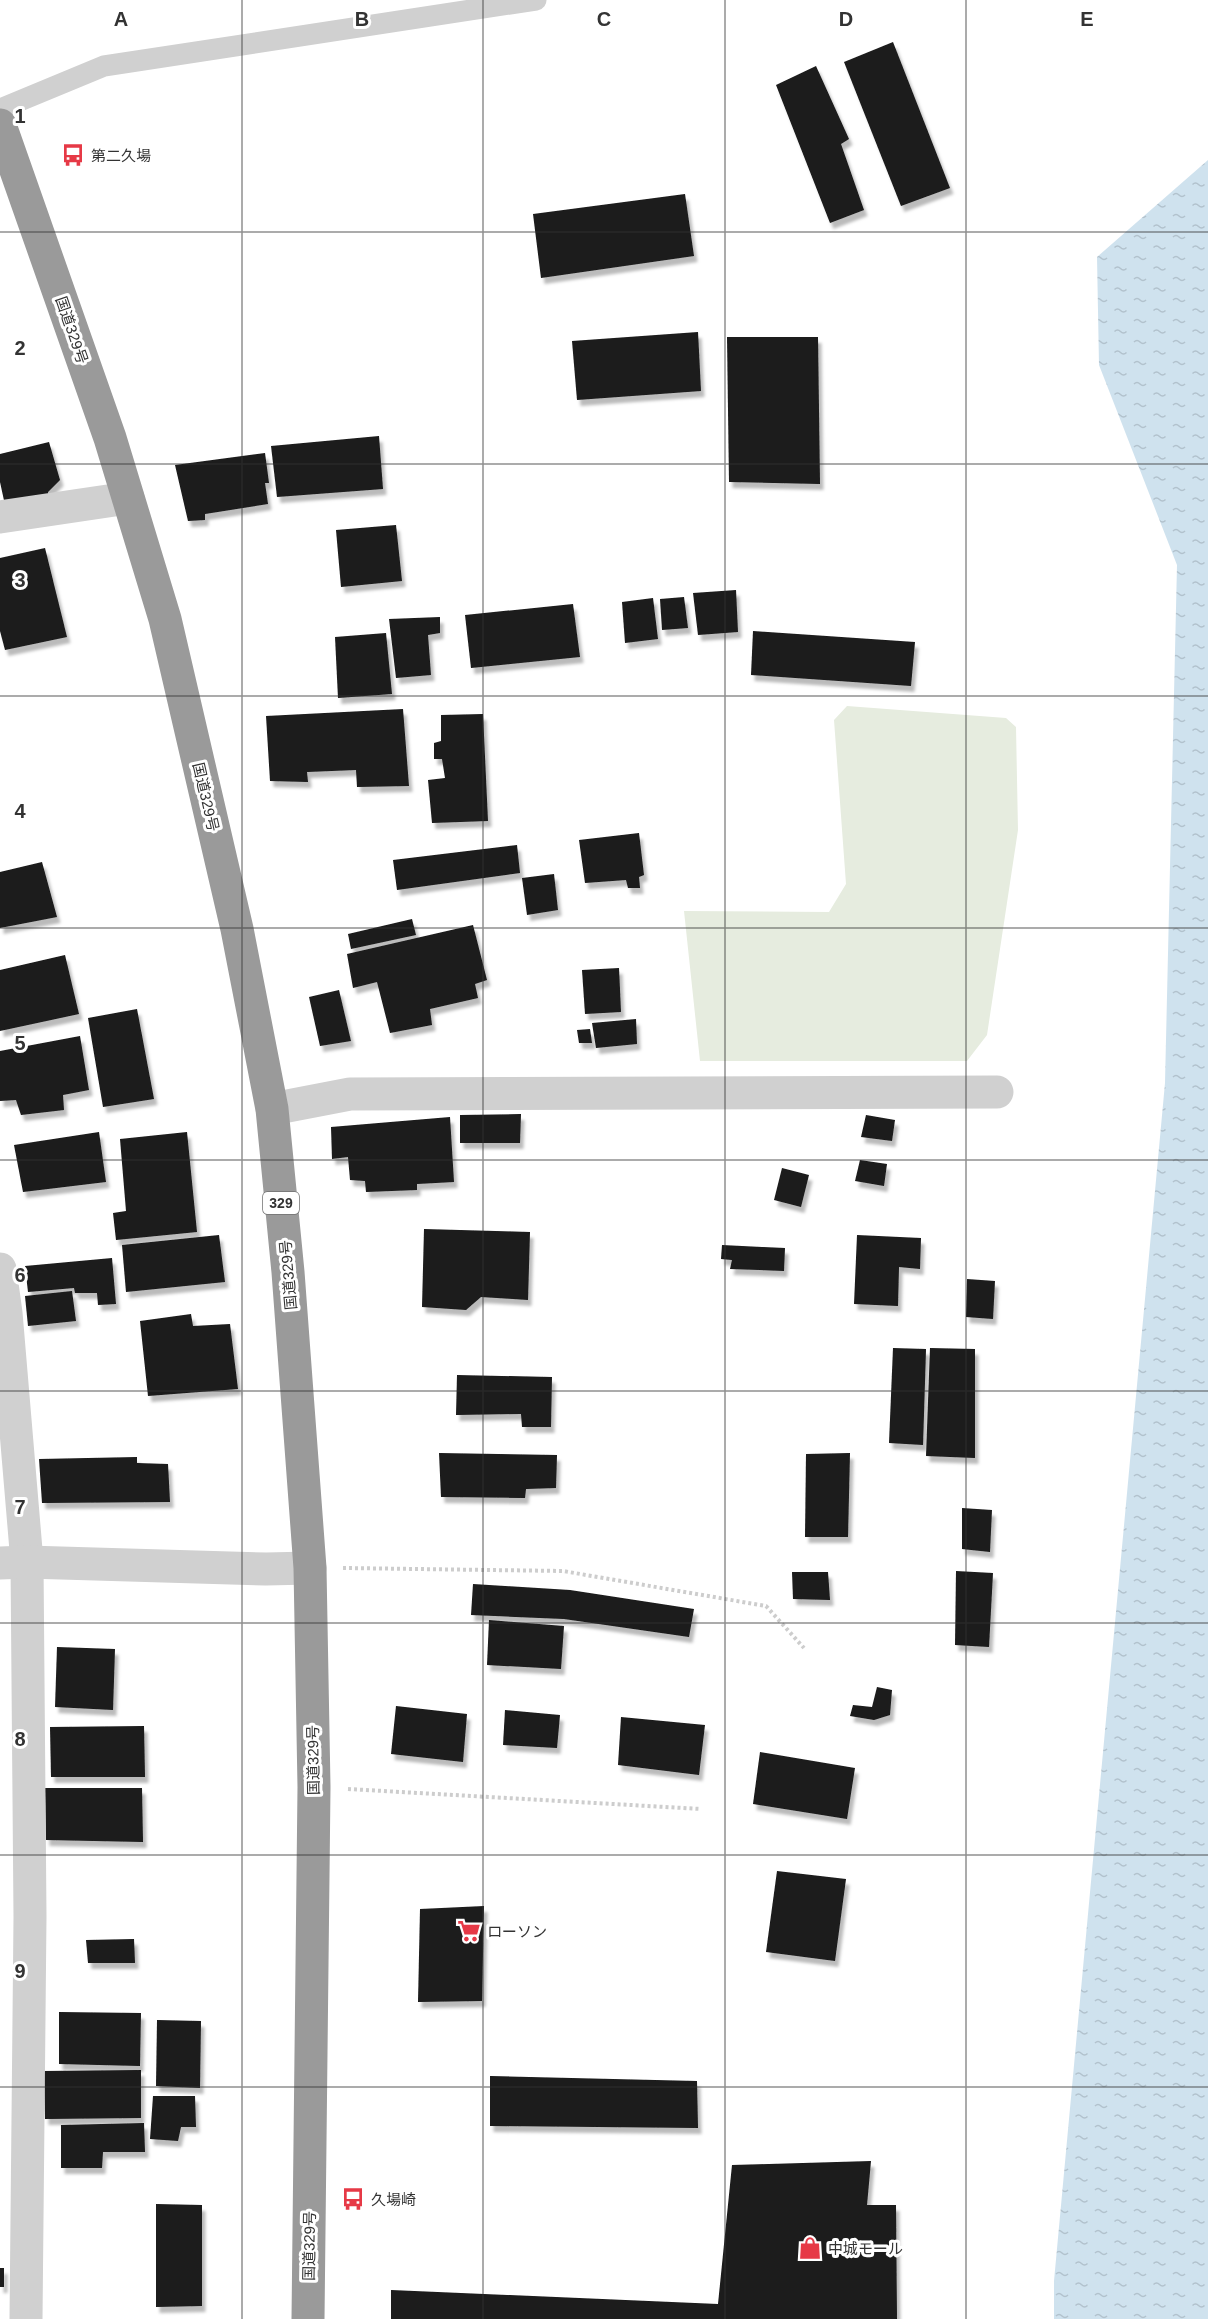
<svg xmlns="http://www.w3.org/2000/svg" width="1208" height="2319" font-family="Arial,'Noto Sans JP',sans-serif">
  <defs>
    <pattern id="water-ripples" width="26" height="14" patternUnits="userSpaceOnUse" patternTransform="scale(1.5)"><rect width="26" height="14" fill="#cfe2ee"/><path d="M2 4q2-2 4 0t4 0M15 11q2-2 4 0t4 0" fill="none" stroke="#b2c2cd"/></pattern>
    <filter id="shadow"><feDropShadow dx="3.5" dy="6" stdDeviation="1.5" flood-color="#0004"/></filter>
  </defs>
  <rect width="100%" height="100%" fill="#fff"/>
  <!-- grass -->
  <path fill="#e6ecdf" d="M847,706L1006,718L1016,727L1018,830L987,1035L967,1061H700L684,911L829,912L846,884L834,720Z"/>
  <!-- water -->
  <path fill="url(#water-ripples)" d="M1208,160V2319H1054V2281L1165,1083L1177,565L1099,365L1097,257Z"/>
  <!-- building -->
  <g fill="#1a1a1a" filter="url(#shadow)">
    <path d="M893,42L950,188L901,206L844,62Z"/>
    <path d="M816,66L849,139L841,144L864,210L830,223L776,85Z"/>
    <path d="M685,194L694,256L541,278L533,214Z"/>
    <path d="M698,332L701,391L577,400L572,341Z"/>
    <path d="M727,337H818L820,484L729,482Z"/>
    <path d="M379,436L383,489L277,497L271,446Z"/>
    <path d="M49,442L60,480L48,492V499L5,505L0,482V454Z"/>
    <path d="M265,453L269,483H265L268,504L205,514V520L188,521L175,465Z"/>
    <path d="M396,525L402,581L341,587L336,530Z"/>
    <path d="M45,548L67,637L5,650L0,631V558Z"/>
    <path d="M736,590L738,632L698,635L693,593Z"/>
    <path d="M684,597L688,628L662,630L660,599Z"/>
    <path d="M653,598L658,639L625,643L622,602Z"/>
    <path d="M573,604L580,657L471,668L465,615Z"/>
    <path d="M440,617V633L428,635L431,675L396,678L389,619Z"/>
    <path d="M753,631L915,642L911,686L751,675Z"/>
    <path d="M386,633L392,694L338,698L335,637Z"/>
    <path d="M403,709L409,786L357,787L356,770L307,772L308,782L270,781L266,716Z"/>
    <path d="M483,714L488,821L432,823L428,780L445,778L442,759H434V743L441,741V715Z"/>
    <path d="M639,833L644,875L639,877L640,888H628L626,880L585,883L579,840Z"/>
    <path d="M517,845L520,873L397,890L393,860Z"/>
    <path d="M42,862L57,917L0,928V872Z"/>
    <path d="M554,874L558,910L527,915L522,878Z"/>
    <path d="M412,919L416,935L351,949L348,934Z"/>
    <path d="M473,925L487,980L475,984L478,998L430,1009L432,1025L390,1033L377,982L353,988L347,954Z"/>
    <path d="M65,955L79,1014L0,1031V970Z"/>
    <path d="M619,968L621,1012L585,1014L582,970Z"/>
    <path d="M339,990L351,1041L320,1046L309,997Z"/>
    <path d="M137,1009L154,1099L103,1107L88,1018Z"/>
    <path d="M636,1019L637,1044L596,1048L592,1023Z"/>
    <path d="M590,1029L592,1043H579L577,1030Z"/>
    <path d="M80,1036L89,1090L63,1095L64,1110L21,1115L16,1100L0,1101V1051Z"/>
    <path d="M521,1114L520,1143H460V1115Z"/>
    <path d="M866,1115L895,1120L892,1141L861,1137Z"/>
    <path d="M450,1117L454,1182L417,1184V1190L366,1192L365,1181L350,1180L348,1157L332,1159L331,1127Z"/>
    <path d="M99,1132L106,1182L23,1192L14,1145Z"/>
    <path d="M187,1132L197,1232L116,1240L113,1213L126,1211L120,1139Z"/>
    <path d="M860,1160L887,1164L884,1186L855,1181Z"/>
    <path d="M782,1168L809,1175L801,1207L774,1200Z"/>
    <path d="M424,1229L530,1232L528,1300L481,1297L466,1310L422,1307Z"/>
    <path d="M219,1235L225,1282L126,1292L122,1245Z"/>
    <path d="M857,1235L921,1238L920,1269L899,1267L898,1306L854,1304Z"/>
    <path d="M722,1245L785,1248L784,1271L730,1269L732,1260L721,1259Z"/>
    <path d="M112,1258L116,1304L98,1305L97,1293H75L74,1288L28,1292L25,1266Z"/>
    <path d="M967,1279L995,1281L993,1319L966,1317Z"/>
    <path d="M72,1291L76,1321L28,1326L25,1296Z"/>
    <path d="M191,1314L193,1326L230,1324L238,1389L148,1396L140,1321Z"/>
    <path d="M893,1348L926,1349L923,1445L889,1443Z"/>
    <path d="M930,1348L975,1349V1458L926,1456Z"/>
    <path d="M457,1375L552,1377L551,1427H522L521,1414L456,1415Z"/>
    <path d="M439,1453L557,1455L556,1488L526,1489L525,1498L441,1497Z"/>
    <path d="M850,1453L848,1537H805L806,1454Z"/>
    <path d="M137,1457V1463L168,1464L170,1502L42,1503L39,1459Z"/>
    <path d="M962,1508L992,1510L990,1552L962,1549Z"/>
    <path d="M956,1571L993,1573L989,1647L955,1645Z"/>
    <path d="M792,1572H828L830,1600L793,1599Z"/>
    <path d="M473,1584L570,1590L694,1609L689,1637L564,1619L471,1615Z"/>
    <path d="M489,1620L564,1626L561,1669L487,1665Z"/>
    <path d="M57,1647L115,1649L113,1710L55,1707Z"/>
    <path d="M877,1687L892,1690L890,1715L874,1720L850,1716L853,1705L872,1707Z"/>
    <path d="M396,1706L467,1714L463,1762L391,1754Z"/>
    <path d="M505,1710L560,1715L557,1748L503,1745Z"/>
    <path d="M621,1717L705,1725L699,1775L618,1765Z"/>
    <path d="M144,1726L145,1777H51L50,1727Z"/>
    <path d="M760,1752L855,1768L847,1819L753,1804Z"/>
    <path d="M45,1788H142L143,1842L46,1840Z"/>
    <path d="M777,1871L846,1879L835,1961L766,1952Z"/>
    <path d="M484,1906L482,2001L418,2002L420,1909Z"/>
    <path d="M134,1939L135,1963H88L86,1940Z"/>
    <path d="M59,2012L141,2013L140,2066L59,2064Z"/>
    <path d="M157,2020L201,2021L200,2088L156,2086Z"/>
    <path d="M141,2070V2118L45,2119L44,2071Z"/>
    <path d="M490,2076L697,2081L698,2128L490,2126Z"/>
    <path d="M153,2096H195L196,2127H181L178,2141L150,2139Z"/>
    <path d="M144,2123L145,2152H103L102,2168H61V2125Z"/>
    <path d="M871,2161L867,2205H896L897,2319H391V2290L718,2304L732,2165Z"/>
    <path d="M156,2204L202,2205V2306L156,2307Z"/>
    <rect x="0" y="2268" width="4" height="19"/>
  </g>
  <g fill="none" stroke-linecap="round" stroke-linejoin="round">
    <!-- path -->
    <g stroke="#cdcdcd" stroke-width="4" stroke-dasharray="3 3" stroke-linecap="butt">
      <path d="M343,1568L563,1571L766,1606L804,1648"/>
      <path d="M348,1789L701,1809"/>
    </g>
    <!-- lane -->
    <path stroke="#d0d0d0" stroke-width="21" d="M0,109L104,66L536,0"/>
    <!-- street -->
    <g stroke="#d0d0d0" stroke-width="33">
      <path d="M0,517L128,498"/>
      <path d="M272,1109L350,1094L997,1092"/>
      <path d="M0,1269L6,1313L27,1562L30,1917L26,2319"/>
      <path d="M0,1563L27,1562L266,1569L310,1568"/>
    </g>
    <!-- highway -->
    <path stroke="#9a9a9a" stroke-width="33" d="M0,125L110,438L165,619L237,929L272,1109L288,1272L310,1568L314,1787L308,2319"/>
  </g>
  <!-- grid -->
  <path fill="none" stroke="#333" stroke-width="1.5" stroke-opacity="0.55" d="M242,0V2319M483,0V2319M725,0V2319M966,0V2319M0,232H1208M0,464H1208M0,696H1208M0,928H1208M0,1160H1208M0,1391H1208M0,1623H1208M0,1855H1208M0,2087H1208"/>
  <!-- icons -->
  <defs>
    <g id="bus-bare" transform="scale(1.8)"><path d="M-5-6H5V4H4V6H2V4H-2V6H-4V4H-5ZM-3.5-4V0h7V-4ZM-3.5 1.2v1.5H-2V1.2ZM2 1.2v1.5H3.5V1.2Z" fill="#e63946" stroke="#fff" stroke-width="2.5" paint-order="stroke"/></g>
    <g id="supermarket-bare" transform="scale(1.8)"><path d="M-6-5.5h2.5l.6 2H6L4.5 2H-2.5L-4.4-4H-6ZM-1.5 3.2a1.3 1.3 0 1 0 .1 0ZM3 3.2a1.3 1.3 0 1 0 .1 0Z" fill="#e63946" stroke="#fff" stroke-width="2.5" paint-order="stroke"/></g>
    <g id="shop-bare" transform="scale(1.8)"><path d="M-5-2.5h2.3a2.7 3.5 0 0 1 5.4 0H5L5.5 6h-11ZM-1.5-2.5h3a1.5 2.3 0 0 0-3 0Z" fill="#e63946" stroke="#fff" stroke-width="2.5" paint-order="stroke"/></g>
  </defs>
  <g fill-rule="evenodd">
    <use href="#bus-bare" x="73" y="155"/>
    <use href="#supermarket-bare" x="469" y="1931"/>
    <use href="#bus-bare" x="353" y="2199"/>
    <use href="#shop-bare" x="810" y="2248"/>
  </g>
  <g text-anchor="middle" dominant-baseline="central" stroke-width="6" stroke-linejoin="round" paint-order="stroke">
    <!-- shield labels -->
    <rect fill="#fff" stroke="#707070" stroke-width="1.5" x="263" y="1192" width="36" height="22" rx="4.5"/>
    <g font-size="14" font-weight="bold" fill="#333">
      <text x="281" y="1203">329</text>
    </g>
    <!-- poi labels -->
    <g font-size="15" fill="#333" stroke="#fff" text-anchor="start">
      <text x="91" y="155">第二久場</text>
      <text x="487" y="1931">ローソン</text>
      <text x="371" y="2199">久場崎</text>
      <text x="828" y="2248">中城モール</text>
    </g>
    <!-- street labels -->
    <g font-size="15" fill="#333" stroke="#fff">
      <text transform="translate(72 330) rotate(71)">国道329号</text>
      <text transform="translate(206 797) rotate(77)">国道329号</text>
      <text transform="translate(288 1275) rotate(-95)">国道329号</text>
      <text transform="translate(313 1760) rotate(-91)">国道329号</text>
      <text transform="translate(309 2246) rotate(-89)">国道329号</text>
    </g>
  </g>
  <g font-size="20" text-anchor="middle" font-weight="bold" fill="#333" stroke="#fff" stroke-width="6" stroke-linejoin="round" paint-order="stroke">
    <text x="121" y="26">A</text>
    <text x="362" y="26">B</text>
    <text x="604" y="26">C</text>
    <text x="846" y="26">D</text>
    <text x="1087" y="26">E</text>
    <text x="20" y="123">1</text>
    <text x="20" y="355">2</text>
    <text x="20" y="587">3</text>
    <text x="20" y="818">4</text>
    <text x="20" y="1050">5</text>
    <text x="20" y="1282">6</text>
    <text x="20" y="1514">7</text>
    <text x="20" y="1746">8</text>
    <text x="20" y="1978">9</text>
  </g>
</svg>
